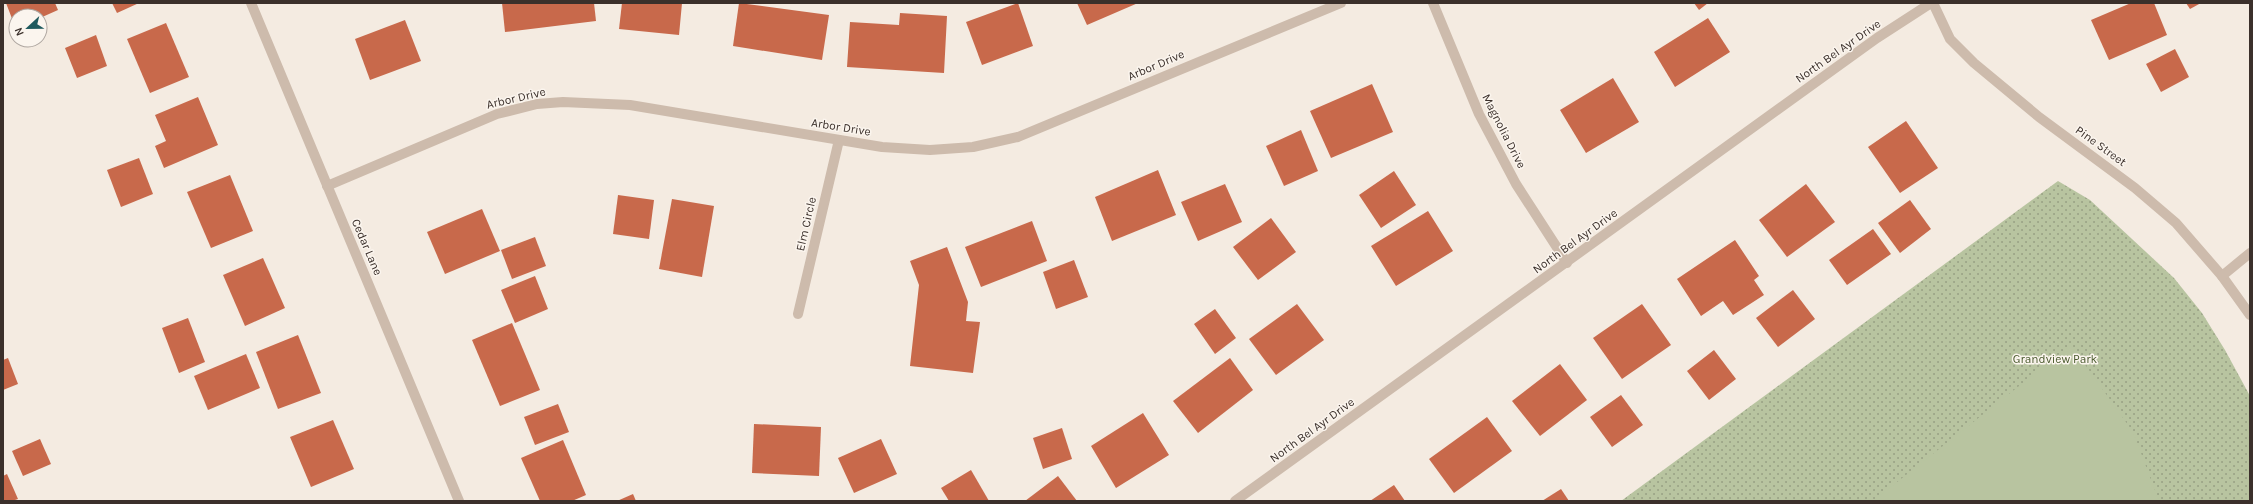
<svg xmlns="http://www.w3.org/2000/svg" width="2253" height="504" font-family="Karla,sans-serif">
  <defs>
    <pattern id="grass-dots" width="8" height="8" patternUnits="userSpaceOnUse"><rect width="8" height="8" fill="#b8c4a0"/><path d="M2 2h.1M6 6h.1" fill="none" stroke="#97a083" stroke-width="1.8" stroke-linecap="round"/></pattern>
  </defs>
  <rect width="100%" height="100%" fill="#f4ebe1"/>
  <!-- grass -->
  <path fill="url(#grass-dots)" d="M2058,181L2090,200L2174,278L2202,313L2225,350L2250,396V501H1621Z"/>
  <!-- pitch -->
  <path fill="#b8c4a0" d="M2071,345L2133,432L2159,501H1873Z"/>
  <!-- building -->
  <g fill="#c8694b">
    <path d="M6,3H55L58,10L40,18L16,16V29Z"/>
    <path d="M112,3H139L117,13Z"/>
    <path d="M502,3H594L596,21L505,32Z"/>
    <path d="M622,3H682L679,35L619,29Z"/>
    <path d="M739,3L829,15L822,60L733,46Z"/>
    <path d="M1018,3L1033,46L982,65L966,22Z"/>
    <path d="M1077,3H1138L1087,25Z"/>
    <path d="M1694,3H1708L1699,10Z"/>
    <path d="M2131,3H2154L2167,35L2109,60L2091,20Z"/>
    <path d="M2186,3H2201L2190,9Z"/>
    <path d="M900,13L947,16L944,73L847,67L850,22L899,25Z"/>
    <path d="M1708,18L1730,52L1675,87L1654,52Z"/>
    <path d="M405,20L421,61L370,80L355,39Z"/>
    <path d="M166,23L189,77L150,93L127,39Z"/>
    <path d="M96,35L107,66L77,78L65,48Z"/>
    <path d="M2175,49L2189,77L2161,92L2146,64Z"/>
    <path d="M1613,78L1639,122L1586,153L1560,110Z"/>
    <path d="M1372,84L1393,132L1331,158L1310,111Z"/>
    <path d="M198,97L218,145L164,168L155,146L166,141L155,115Z"/>
    <path d="M1906,121L1938,168L1900,193L1868,147Z"/>
    <path d="M1301,130L1318,171L1284,186L1266,146Z"/>
    <path d="M139,158L153,194L121,207L107,170Z"/>
    <path d="M1158,170L1176,215L1112,241L1095,197Z"/>
    <path d="M1394,171L1416,205L1381,228L1359,195Z"/>
    <path d="M230,175L253,231L211,248L187,192Z"/>
    <path d="M1225,184L1242,222L1198,241L1181,202Z"/>
    <path d="M1806,184L1835,222L1787,257L1759,220Z"/>
    <path d="M618,195L654,200L649,239L613,234Z"/>
    <path d="M672,199L714,206L702,277L659,269Z"/>
    <path d="M1910,200L1931,229L1900,253L1878,223Z"/>
    <path d="M482,209L500,251L445,274L427,232Z"/>
    <path d="M1428,211L1453,251L1396,286L1371,246Z"/>
    <path d="M1271,218L1296,252L1258,280L1233,247Z"/>
    <path d="M1032,221L1047,261L981,287L965,247Z"/>
    <path d="M1873,229L1891,254L1847,285L1829,260Z"/>
    <path d="M535,237L546,266L512,279L501,250Z"/>
    <path d="M1735,240L1759,276L1754,280L1764,295L1733,315L1723,301L1701,316L1677,279Z"/>
    <path d="M947,247L968,302L966,321L980,322L973,373L910,366L919,285L910,261Z"/>
    <path d="M263,258L285,308L245,326L223,275Z"/>
    <path d="M1074,260L1088,297L1056,309L1043,272Z"/>
    <path d="M535,276L548,309L515,323L501,290Z"/>
    <path d="M1793,290L1815,319L1778,347L1756,318Z"/>
    <path d="M1297,304L1324,340L1276,375L1249,339Z"/>
    <path d="M1642,304L1671,345L1622,379L1593,338Z"/>
    <path d="M1215,309L1236,338L1215,354L1194,324Z"/>
    <path d="M188,318L205,362L179,373L162,328Z"/>
    <path d="M512,323L540,390L500,406L472,340Z"/>
    <path d="M298,335L321,393L278,409L256,352Z"/>
    <path d="M1714,350L1736,379L1709,400L1687,371Z"/>
    <path d="M246,354L260,388L208,410L194,376Z"/>
    <path d="M8,358L18,384L3,390V360Z"/>
    <path d="M1230,358L1253,390L1198,433L1173,401Z"/>
    <path d="M1560,364L1587,400L1540,436L1512,401Z"/>
    <path d="M1621,395L1643,425L1612,447L1590,417Z"/>
    <path d="M558,404L569,432L535,445L524,417Z"/>
    <path d="M1143,413L1169,455L1116,488L1091,446Z"/>
    <path d="M1487,417L1512,451L1454,493L1429,459Z"/>
    <path d="M333,420L354,469L311,487L290,437Z"/>
    <path d="M754,424L821,427L819,476L752,473Z"/>
    <path d="M1062,428L1072,459L1043,469L1033,438Z"/>
    <path d="M40,439L51,464L23,476L12,451Z"/>
    <path d="M881,439L897,474L854,493L838,458Z"/>
    <path d="M563,440L586,495L572,501H540L521,458Z"/>
    <path d="M971,470L989,501H949L941,488Z"/>
    <path d="M7,474L18,499L12,501H3V476Z"/>
    <path d="M1058,476L1077,501H1025Z"/>
    <path d="M1394,485L1405,501H1370Z"/>
    <path d="M1561,489L1569,501H1542Z"/>
    <path d="M633,494L636,501H617Z"/>
  </g>
  <g fill="none" stroke-linecap="round" stroke-linejoin="round">
    <!-- minor -->
    <g stroke="#cdbbac" stroke-width="10">
      <path d="M251,3L459,501"/>
      <path d="M1433,3L1479,114L1516,184L1567,263"/>
      <path d="M1933,3L1950,39L1974,63L2039,117L2135,188L2176,223L2222,276L2250,315"/>
      <path d="M327,186L497,114L537,104L563,102L630,105L882,147L930,150L973,147L1018,137L1341,3"/>
      <path d="M2222,276L2250,253"/>
      <path d="M798,314L839,140"/>
      <path d="M1235,501L1877,38L1931,3"/>
    </g>
  </g>
  <g text-anchor="middle" dominant-baseline="central" stroke-width="3" stroke-linejoin="round" paint-order="stroke">
    <!-- street labels -->
    <g font-size="12" fill="#3b302b" stroke="#fbf5ee">
      <text transform="translate(1838 51) rotate(-35)">North Bel Ayr Drive</text>
      <text transform="translate(1156 65) rotate(-23)">Arbor Drive</text>
      <text transform="translate(516 98) rotate(-13)">Arbor Drive</text>
      <text transform="translate(841 127) rotate(9)">Arbor Drive</text>
      <text transform="translate(1504 131) rotate(63)">Magnolia Drive</text>
      <text transform="translate(2101 146) rotate(36)">Pine Street</text>
      <text transform="translate(806 224) rotate(-77)">Elm Circle</text>
      <text transform="translate(1575 241) rotate(-36)">North Bel Ayr Drive</text>
      <text transform="translate(367 247) rotate(67)">Cedar Lane</text>
      <text transform="translate(1312 430) rotate(-36)">North Bel Ayr Drive</text>
    </g>
    <!-- park labels -->
    <g font-size="12" fill="#4a5a2e" stroke="#fbf5ee">
      <text x="2055" y="359">Grandview Park</text>
    </g>
  </g>
  <!-- border -->
  <rect width="2253" height="504" fill="none" stroke="#3b302b" stroke-width="8"/>
  <!-- north arrow -->
  <g transform="translate(28 28) rotate(248)"><circle r="19" fill="#fbf5ee" stroke="#aea6a0"/>
  <path d="M0-3L7 15L0 10L-7 15Z" fill="#1f5a5e"/>
  <text y="-6" font-size="11" font-weight="bold" text-anchor="middle" fill="#3b302b">N</text>
  </g>
</svg>
